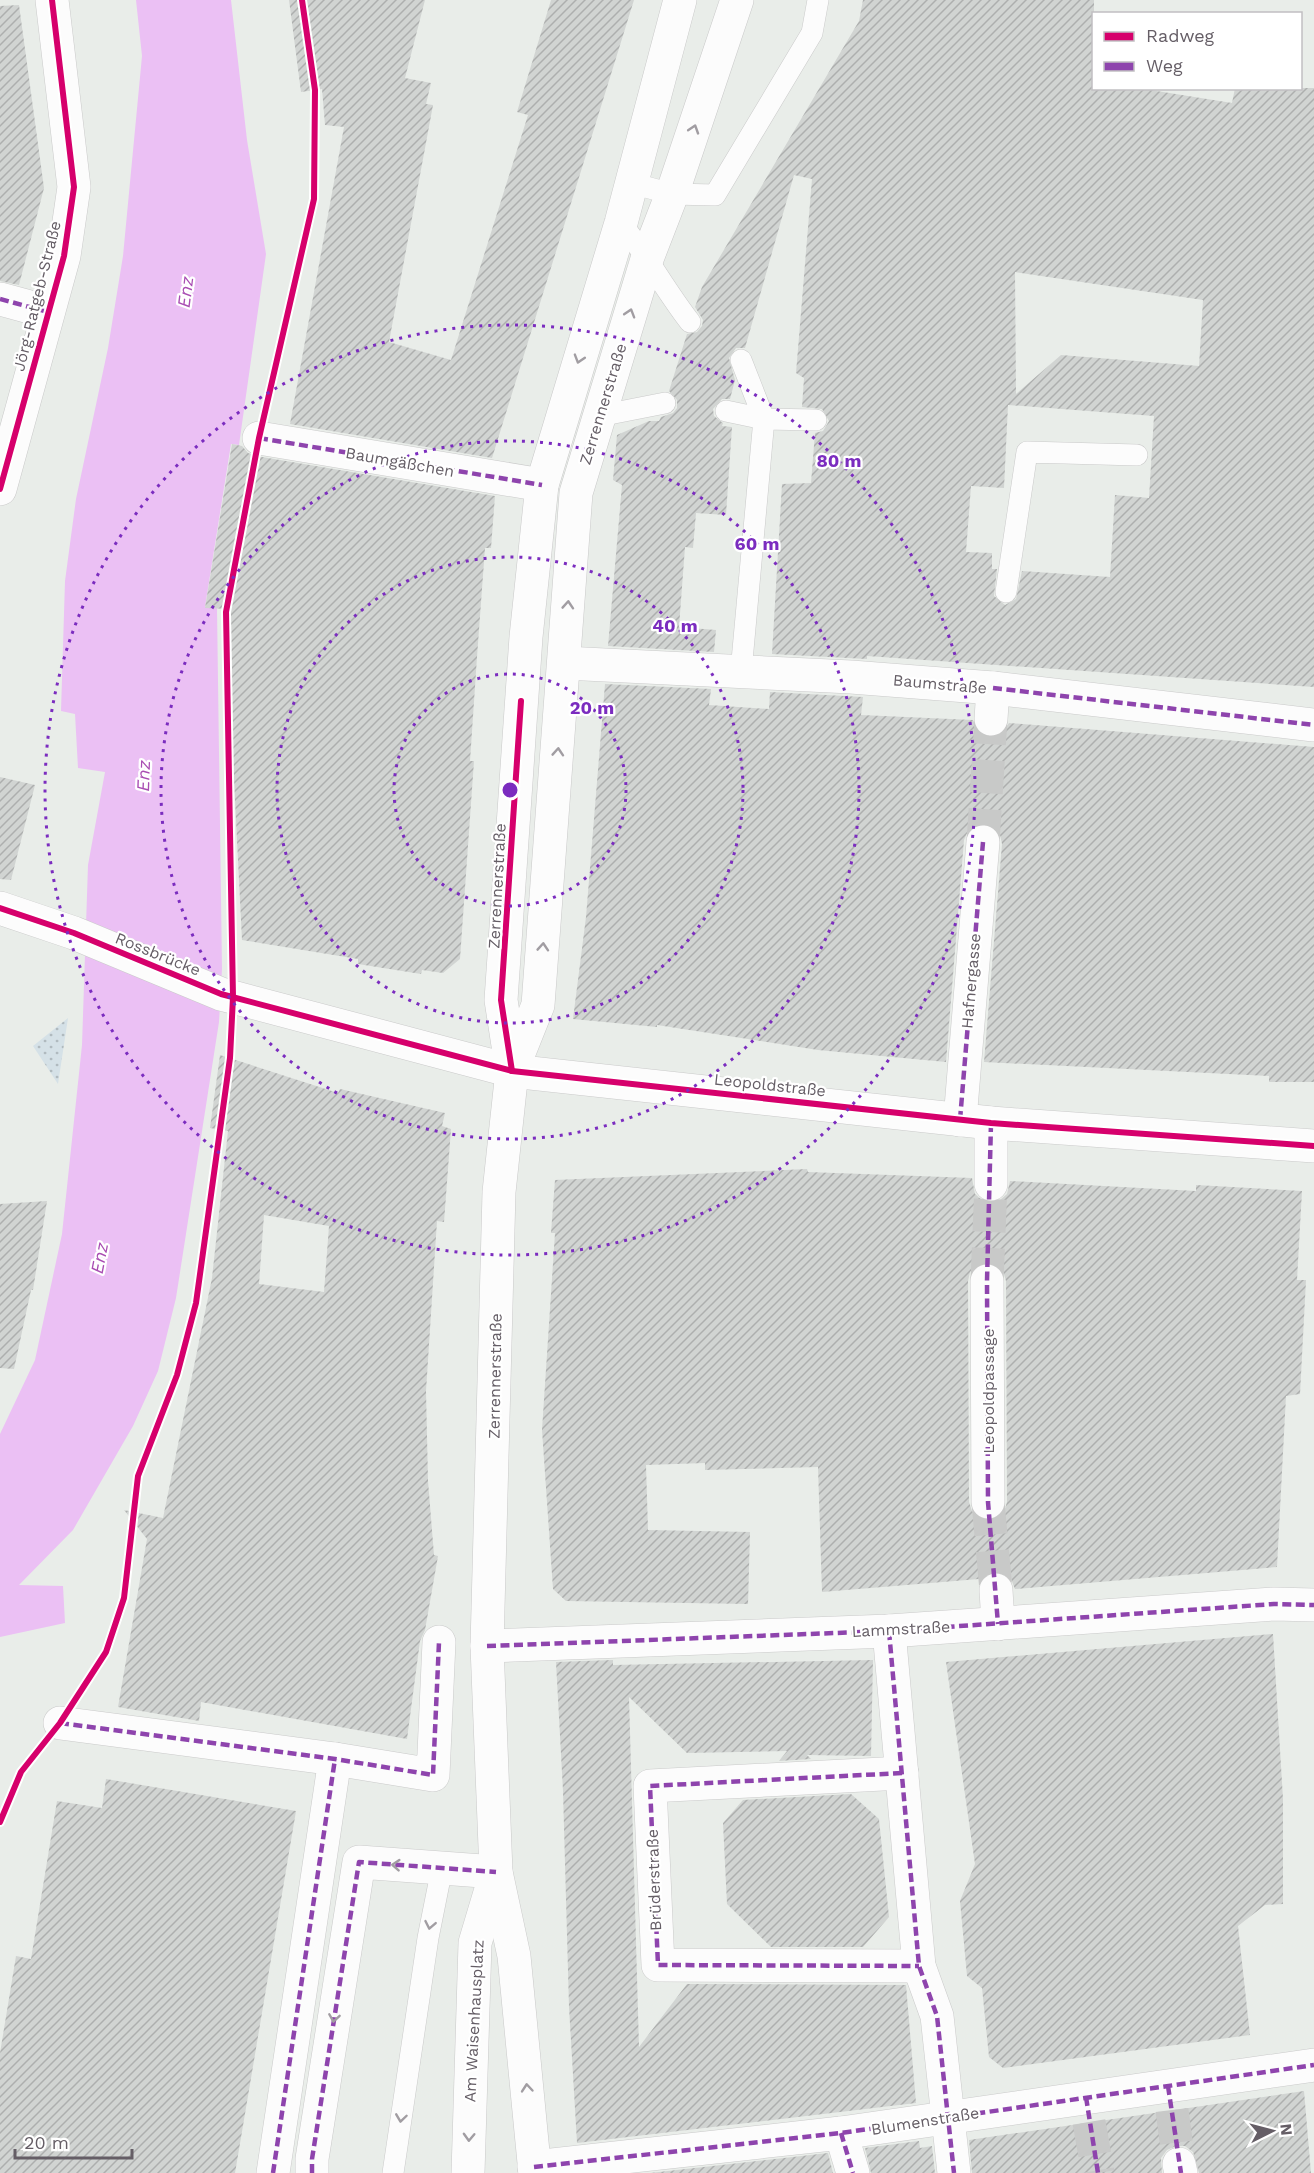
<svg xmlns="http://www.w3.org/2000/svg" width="1314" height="2173" font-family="'Work Sans',sans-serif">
  <defs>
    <pattern id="grass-dots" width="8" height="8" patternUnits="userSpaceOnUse" patternTransform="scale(1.5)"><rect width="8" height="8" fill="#d5e1e7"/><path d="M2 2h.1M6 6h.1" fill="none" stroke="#b0babf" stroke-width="1.8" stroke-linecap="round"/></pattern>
    <pattern id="building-hatch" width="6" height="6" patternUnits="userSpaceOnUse" patternTransform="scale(1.5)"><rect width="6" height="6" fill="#d1d4d2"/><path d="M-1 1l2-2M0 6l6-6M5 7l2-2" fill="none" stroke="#adafae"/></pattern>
  </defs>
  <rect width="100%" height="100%" fill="#e9ede9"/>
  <!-- grass -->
  <path fill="url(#grass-dots)" d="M68,1018L58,1084L33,1046Z"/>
  <!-- water -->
  <path fill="#ebc0f4" d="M136,0H231L247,140L266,254L239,445L231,444L205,607L217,608L222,969L219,1022L176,1298L158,1371L133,1426L73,1530L19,1585L63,1586L65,1623L0,1637V1434L35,1360L62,1234L82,1045L88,865L105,772L78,768L75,714L61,711L65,581L76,499L108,348L123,256L142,56Z"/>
  <!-- building -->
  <g fill="url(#building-hatch)" fill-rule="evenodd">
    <path d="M289,0H425L405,78L431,83L426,104L433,105L389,342L451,360L528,115L517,112L551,0H634L492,458L290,424L344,127L325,125L322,89L301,92Z"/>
    <path d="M863,0H1094V88H1138L1232,103L1235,88H1314V687L867,656V659L772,654L782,484L811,483L815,433L823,431L829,421L822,409L802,407L804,378L796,373L812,179L794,175L745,348H736L729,358L735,380L730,399H722L713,409L714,416L723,423L722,426L732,427L726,515L696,513L693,548L685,547L679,627L716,630L714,652L608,646L622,485L613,480L617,435L649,421H659L661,417L673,413L677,408V400L669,391L687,334L697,332L702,326L703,320L695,307L702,287L859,21ZM1015,272L1203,300L1199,366L1061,355L1016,394ZM1008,405L1154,416L1149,498L1115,495L1110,577L1022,571L1016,599L1005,605L994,596L997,569H992V553L966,552L971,486L1004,488Z"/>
    <path d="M19,5L44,188L19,285L0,281V6Z"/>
    <path d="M232,444L242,446L248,453L256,456L495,496L491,548H485L477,657L470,761H474L460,959L443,973L422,970L421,974L358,964V959L242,940L231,720L229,609L205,608Z"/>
    <path d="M605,684L711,689L709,705L769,709L770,692L863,697L861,715L973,720L980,734L989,738L1000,735L1009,723L1314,747V1082H1269V1076L984,1062L1002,844L1000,835L994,827L984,823L975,825L968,831L964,840L946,1062L818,1050L657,1025V1027L573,1019L586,917Z"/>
    <path d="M0,777L35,785L11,880L0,879Z"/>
    <path d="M220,1055L338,1093L340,1089L445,1113L442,1126L451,1129L444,1222L437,1221L426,1391L428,1481L434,1555L438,1556L425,1630L420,1641L407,1739L201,1702L199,1721L118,1707L147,1539L124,1510L163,1518L212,1278L228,1131L210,1128ZM264,1215L329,1226L324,1292L259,1284Z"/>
    <path d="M807,1169L808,1172L972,1178L975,1194L982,1200L990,1203L1000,1200L1007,1194L1010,1181L1196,1191V1185L1302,1191L1297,1280H1306L1300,1394L1286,1396L1277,1567L1015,1589L1011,1579L1005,1574L995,1571L986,1574L979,1581V1579L822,1592L818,1467L705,1470V1463L646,1465L648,1530L750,1532L748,1604L566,1601L553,1589L542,1430L555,1233H551L555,1180ZM987,1262L997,1265L1003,1271L1006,1281L1007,1502L1004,1512L998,1518L989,1521L978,1518L972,1511L969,1502L968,1281L970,1272L977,1265Z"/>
    <path d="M47,1201L33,1290H31L14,1369L0,1368V1204Z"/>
    <path d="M1273,1634L1283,1799V1904L1265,1905L1238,1926L1250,2035L1003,2068L989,2057L982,1988L967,1976L960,1901L975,1864L946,1662Z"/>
    <path d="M613,1660V1665L873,1660L871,1756L807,1755L811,1759L779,1761L787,1751L687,1753L629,1697L639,2047L687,1984L906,1985L916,2103L577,2143L569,2007L563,1791L556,1662Z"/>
    <path d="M106,1779L296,1811L235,2173H0V2053L16,1956L31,1959L57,1801L102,1808Z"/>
    <path d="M851,1794L879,1819L889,1917L863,1947H771L727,1904L723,1823L743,1800Z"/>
    <path d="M1304,2091L1311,2173H1199L1193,2152L1185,2146H1176L1167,2150L1161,2158L1162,2173H972L969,2140Z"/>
    <path d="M919,2141L920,2148L932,2146L935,2173H871L865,2148Z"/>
    <path d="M828,2153L833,2173H650Z"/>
  </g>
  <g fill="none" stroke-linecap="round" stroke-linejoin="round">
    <!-- street-tunnel -->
    <g stroke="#c8c9c8" stroke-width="33" stroke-dasharray="33 16" stroke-linecap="butt">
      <path d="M983,842L991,719"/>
      <path d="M987,1281L991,1184"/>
      <path d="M988,1502L996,1590"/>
      <path d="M1172,2110L1179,2164"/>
      <path d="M1089,2122L1098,2173"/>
    </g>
    <!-- lane casing -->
    <g stroke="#cacaca" stroke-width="22">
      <g id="lane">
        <path d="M631,183L672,194L715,195L812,33L818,0"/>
        <path d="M621,223C646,254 665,290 690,322"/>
        <path d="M726,411L764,419L741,360"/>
        <path d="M599,416L665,403"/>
        <path d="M1006,592L1027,452L1137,455"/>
        <path d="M741,672L764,419L816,420"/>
        <path d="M393,2173L428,1938L442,1868"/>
      </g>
    </g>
    <!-- street casing -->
    <g stroke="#cacaca" stroke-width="34">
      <g id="street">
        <path d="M0,299L48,312"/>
        <path d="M259,438L542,485"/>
        <path d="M0,489L64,256L74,187L52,0"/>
        <path d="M564,663L851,677L993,688L1314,725"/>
        <path d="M991,719L993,688"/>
        <path d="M0,908L74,933L221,994L512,1071L991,1123L1314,1146"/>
        <path d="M960,1120L983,842"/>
        <path d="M991,1184V1123"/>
        <path d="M987,1281L988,1502"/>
        <path d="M996,1590L998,1624"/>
        <path d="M889,1631L919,1966L937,2016L954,2173"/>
        <path d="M487,1646L889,1631L1274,1604L1314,1605"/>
        <path d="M60,1723L335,1759L433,1775L439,1642"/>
        <path d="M902,1773L650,1786L658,1965L919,1966"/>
        <path d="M841,2133L853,2173"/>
        <path d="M1179,2164L1181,2173"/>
        <path d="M534,2167L841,2133L1314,2065"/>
        <path d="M273,2173L335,1759"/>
        <path d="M312,2173V2159L359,1862L496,1872"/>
      </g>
    </g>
    <!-- secondary casing -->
    <g stroke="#c9c9c9" stroke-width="34">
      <g id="secondary">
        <path d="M512,1070L538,1005L576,493L648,256L672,194L737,0"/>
        <path d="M468,2173L475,1943L495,1876"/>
        <path d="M535,2173L514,1956L496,1872L487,1646L499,1192L512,1071L501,1000L526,637L542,485L621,223L680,0"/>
      </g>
    </g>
    <!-- lane -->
    <use href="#lane" stroke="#fcfcfc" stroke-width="21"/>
    <!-- street -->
    <use href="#street" stroke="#fcfcfc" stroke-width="33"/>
    <!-- secondary -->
    <use href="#secondary" stroke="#fcfcfc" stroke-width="33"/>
    <!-- quiet -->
    <g stroke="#8e44ad" stroke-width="4.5" stroke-dasharray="9 4.5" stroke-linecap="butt">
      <path d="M0,299L48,312L47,316"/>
      <path d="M259,438L542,485"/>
      <path d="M993,688L1314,725"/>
      <path d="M960,1120L983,842"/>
      <path d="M991,1123L987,1281L988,1502L998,1624"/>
      <path d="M889,1631L919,1966L937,2016L954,2173"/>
      <path d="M487,1646L889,1631L1274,1604L1314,1605"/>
      <path d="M60,1723L335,1759L433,1775L439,1642"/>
      <path d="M902,1773L650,1786L658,1965L919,1966"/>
      <path d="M1168,2086L1181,2173"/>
      <path d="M1086,2097L1098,2173"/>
      <path d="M841,2133L853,2173"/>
      <path d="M534,2167L841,2133L1314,2065"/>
      <path d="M273,2173L335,1759"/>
      <path d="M312,2173V2159L359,1862L496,1872"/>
    </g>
    <!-- cycleway casing -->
    <g stroke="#fff" stroke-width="10">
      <g id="cycleway">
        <path d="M0,489L64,256L74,187L52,0"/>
        <path d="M0,908L74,933L221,994L512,1071L991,1123L1314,1146"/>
        <path d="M512,1071L501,1000L521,701"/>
        <path d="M0,1822L21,1772L60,1723L106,1652L124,1598L138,1476L177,1375L196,1303L230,1058L233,997L226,612L259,438L314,199L315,90L302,0"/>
      </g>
    </g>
    <!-- cycleway -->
    <use href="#cycleway" stroke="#d6006c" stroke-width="6"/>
  </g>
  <!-- one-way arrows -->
  <defs><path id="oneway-chevron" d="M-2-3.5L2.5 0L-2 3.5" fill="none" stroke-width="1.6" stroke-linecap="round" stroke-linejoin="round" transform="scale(1.5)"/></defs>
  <g stroke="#a19da2">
    <use href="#oneway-chevron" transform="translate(694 129) rotate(-72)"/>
    <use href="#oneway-chevron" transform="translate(630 313) rotate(-73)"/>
    <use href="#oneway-chevron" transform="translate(579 359) rotate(107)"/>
    <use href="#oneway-chevron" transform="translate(568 605) rotate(-86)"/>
    <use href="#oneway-chevron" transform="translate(558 752) rotate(-86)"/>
    <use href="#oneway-chevron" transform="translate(543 947) rotate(-86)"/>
    <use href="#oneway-chevron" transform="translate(396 1865) rotate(-176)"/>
    <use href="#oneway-chevron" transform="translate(430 1925) rotate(101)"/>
    <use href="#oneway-chevron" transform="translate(334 2018) rotate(99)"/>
    <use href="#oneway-chevron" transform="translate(527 2088) rotate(-95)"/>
    <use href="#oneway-chevron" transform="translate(401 2118) rotate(98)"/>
    <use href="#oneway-chevron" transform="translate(469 2137) rotate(92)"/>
  </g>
  <!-- distance rings -->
  <g fill="none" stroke="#7b2cbf" stroke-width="3" stroke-dasharray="3 6">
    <circle cx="510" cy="790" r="116"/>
    <circle cx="510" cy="790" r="233"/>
    <circle cx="510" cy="790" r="349"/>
    <circle cx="510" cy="790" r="465"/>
  </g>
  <g text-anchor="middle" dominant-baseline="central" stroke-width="4.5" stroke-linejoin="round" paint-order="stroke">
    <!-- street labels -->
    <g font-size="16" fill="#655e66" stroke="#fff">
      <text transform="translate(37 296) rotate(-76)">Jörg-Ratgeb-Straße</text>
      <text transform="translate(603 404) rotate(-73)">Zerrennerstraße</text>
      <text transform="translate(400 462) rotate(10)">Baumgäßchen</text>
      <text transform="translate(940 684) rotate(5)">Baumstraße</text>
      <text transform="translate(497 886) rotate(-87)">Zerrennerstraße</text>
      <text transform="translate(158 954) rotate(22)">Rossbrücke</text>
      <text transform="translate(971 981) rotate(-85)">Hafnergasse</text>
      <text transform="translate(770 1085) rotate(6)">Leopoldstraße</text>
      <text transform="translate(495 1376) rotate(-89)">Zerrennerstraße</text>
      <text transform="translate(988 1391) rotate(-90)">Leopoldpassage</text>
      <text transform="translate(901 1629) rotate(-3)">Lammstraße</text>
      <text transform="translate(654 1880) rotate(-92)">Brüderstraße</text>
      <text transform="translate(474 2021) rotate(-87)">Am Waisenhausplatz</text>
      <text transform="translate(925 2121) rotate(-9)">Blumenstraße</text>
    </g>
    <!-- water labels -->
    <g font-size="18" font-style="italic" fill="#a94db3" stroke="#fff">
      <text transform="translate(185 292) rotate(-83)">Enz</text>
      <text transform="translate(143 776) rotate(-88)">Enz</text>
      <text transform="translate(99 1258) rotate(-79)">Enz</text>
    </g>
  </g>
  <circle cx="510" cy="790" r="9" fill="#7b2cbf" stroke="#fff" stroke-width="3"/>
  <g font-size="18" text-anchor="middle" font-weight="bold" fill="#7b2cbf" stroke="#fff" stroke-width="4.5" stroke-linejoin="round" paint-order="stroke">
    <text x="839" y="467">80 m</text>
    <text x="757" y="550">60 m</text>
    <text x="675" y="632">40 m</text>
    <text x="592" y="714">20 m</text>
  </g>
  <!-- legend -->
  <rect x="1092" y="12" width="210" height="78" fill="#ffffff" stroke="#c1bfc2" stroke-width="1.5"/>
  <rect x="1104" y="32" width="30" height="9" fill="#d6006c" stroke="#c1bfc2" stroke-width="1.5"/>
  <text x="1146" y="42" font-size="18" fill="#655e66">Radweg</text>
  <rect x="1104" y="62" width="30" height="9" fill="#8e44ad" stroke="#c1bfc2" stroke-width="1.5"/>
  <text x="1146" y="72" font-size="18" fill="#655e66">Weg</text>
  <!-- north arrow -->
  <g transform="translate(1272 2131) rotate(84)" stroke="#ffffff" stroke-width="4.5" paint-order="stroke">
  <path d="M0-4.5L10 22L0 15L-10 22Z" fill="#655e66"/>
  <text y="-9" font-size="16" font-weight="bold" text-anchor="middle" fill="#655e66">N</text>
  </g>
  <!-- scale -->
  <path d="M15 2149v9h117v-9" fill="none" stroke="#655e66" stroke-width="3"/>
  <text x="24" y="2149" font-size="18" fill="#655e66" stroke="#ffffff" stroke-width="4.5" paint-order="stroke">20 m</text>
</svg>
